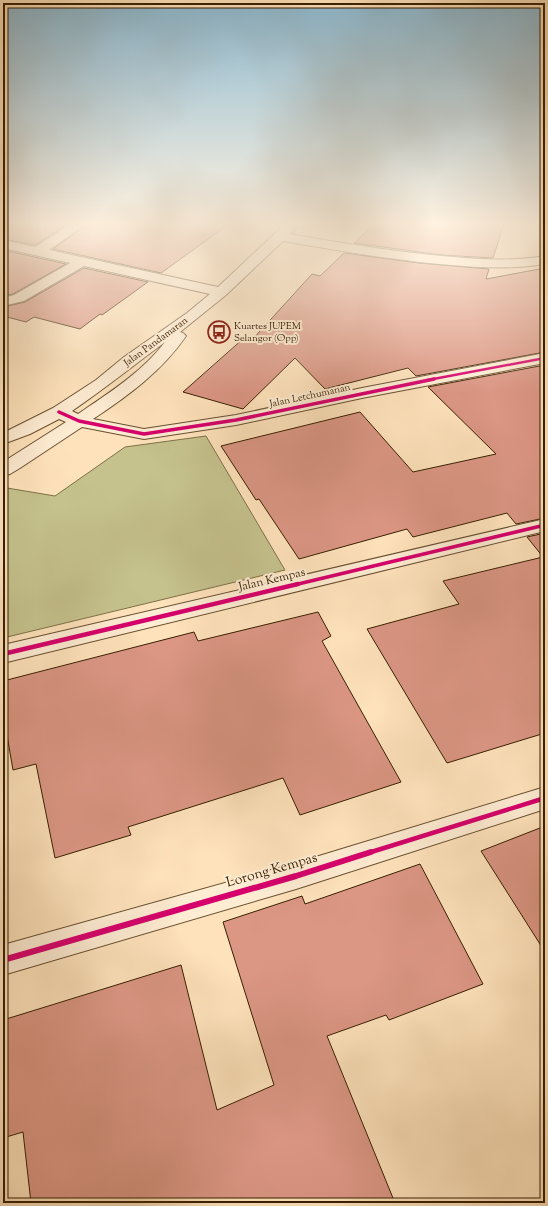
<svg xmlns="http://www.w3.org/2000/svg" width="548" height="1206" font-family="'Sorts Mill Goudy',serif">
  <rect width="100%" height="100%" fill="#fee2bb"/>
  <filter id="stains"><feTurbulence type="fractalNoise" baseFrequency=".005" numOctaves="4"/><feColorMatrix values="0 0 0 0 .2 0 0 0 0 .09 0 0 0 0 .02 0 0 0 .5 -.17"/></filter>
  <radialGradient id="worn" r=".72"><stop offset=".6" stop-color="#630" stop-opacity="0"/><stop offset="1" stop-color="#630" stop-opacity=".3"/></radialGradient>
  <!-- green -->
  <path fill="#c5c28d" stroke="#7e7047" d="M206,436L285,570L3,638V491L7,488L55,496L125,447Z"/>
  <!-- building -->
  <g fill="#db9684" stroke="#371f01">
    <path d="M3,224H68L35,245L3,239Z"/>
    <path d="M87,224H229L161,273L53,249Z"/>
    <path d="M374,224H504L493,258L441,255L354,243Z"/>
    <path d="M3,250L66,264L13,294L3,296Z"/>
    <path d="M344,253L419,263L489,269L486,279L545,268V352L416,376L408,368L325,389L295,358L243,409L183,392L244,338L252,340L312,274L320,276Z"/>
    <path d="M84,268L148,282L102,315L100,314L80,329L34,317L26,322L3,316V307L25,302Z"/>
    <path d="M545,365V518L516,524L507,513L413,537L407,529L299,559L259,499L256,500L221,446L360,412L413,472L496,454L428,387Z"/>
    <path d="M545,533V733L447,763L367,629L459,604L443,581L543,557L527,537Z"/>
    <path d="M318,612L331,636L322,641L401,782L300,815L283,778L128,827L131,835L55,858L36,764L13,770L3,712V681L194,632L198,641Z"/>
    <path d="M545,826V952L481,851Z"/>
    <path d="M420,864L483,984L389,1020L386,1015L327,1036L395,1203H31L23,1132L3,1138V1020L181,965L217,1110L274,1085L223,922L302,896L305,904Z"/>
  </g>
  <g fill="none" stroke-linecap="round" stroke-linejoin="round">
    <!-- minor casing -->
    <g stroke="#695030" stroke-width="2">
      <g id="minor">
        <path d="M71,224H86L49,250L218,287L285,224H299L290,234C340,243 390,251 441,256C476,259 511,262 545,256V264C510,270 474,267 439,264C387,259 335,250 283,241L226,295L180,332L183,333L186,336C162,371 128,396 93,419L144,429L236,415L362,388L545,353V363L362,398L236,425L144,439L82,427L20,468L10,474L3,476V462L66,422L59,419L30,434L3,444V433L53,408L96,380L124,357L187,313L210,294L84,266L24,301L3,306V298L14,295L70,263L3,248V240L35,247ZM165,342C142,372 109,393 78,414L72,411C104,389 134,365 165,342Z"/>
        <path d="M538,224H545V231L541,230Z"/>
        <path d="M545,519V531L3,663V645Z"/>
        <path d="M545,787V809L296,889L3,975V945L296,863Z"/>
      </g>
    </g>
    <!-- minor -->
    <use href="#minor" fill="#feecd3" fill-rule="evenodd"/>
    <!-- cycleway-far3 casing -->
    <g stroke="#feecd3" stroke-width="4">
      <path id="cycleway-far3" d="M428,380L545,358"/>
    </g>
    <!-- cycleway-far2 casing -->
    <g stroke="#feecd3" stroke-width="5.5">
      <g id="cycleway-far2">
        <path d="M59,412L79,421L144,434L236,420L434,379"/>
        <path d="M294,585L545,525"/>
      </g>
    </g>
    <!-- cycleway-far1 casing -->
    <g stroke="#feecd3" stroke-width="7">
      <g id="cycleway-far1">
        <path d="M3,654L298,584"/>
        <path d="M368,853L545,798"/>
      </g>
    </g>
    <!-- cycleway casing -->
    <g stroke="#feecd3" stroke-width="8">
      <path id="cycleway" d="M3,960L296,876L371,852"/>
    </g>
    <!-- cycleway-far3 -->
    <use href="#cycleway-far3" stroke="#d6006c" stroke-width="2.5"/>
    <!-- cycleway-far2 -->
    <use href="#cycleway-far2" stroke="#d6006c" stroke-width="3.5"/>
    <!-- cycleway-far1 -->
    <use href="#cycleway-far1" stroke="#d6006c" stroke-width="4.5"/>
    <!-- cycleway -->
    <use href="#cycleway" stroke="#d6006c" stroke-width="6"/>
  </g>
  <!-- sky -->
  <linearGradient id="sky" x2="0" y2="1"><stop stop-color="#8bb8d0"/><stop offset="0.57" stop-color="#fff2e0"/><stop offset="1" stop-color="#fff2e0" stop-opacity="0"/></linearGradient>
  <rect width="548" height="393" fill="url(#sky)"/>
  <!-- icons -->
  <defs>
    <g id="bus-ring" transform="scale(1.15)"><circle r="9.5" fill="#feecd3" stroke="#8f2418" stroke-width="1.5"/><path d="M-5-6H5V4H4V6H2V4H-2V6H-4V4H-5ZM-3.5-4V0h7V-4ZM-3.5 1.2v1.5H-2V1.2ZM2 1.2v1.5H3.5V1.2Z" fill="#8f2418"/></g>
  </defs>
  <g fill-rule="evenodd">
    <use href="#bus-ring" x="219" y="332"/>
  </g>
  <g text-anchor="middle" dominant-baseline="central" stroke-width="4" stroke-linejoin="round" paint-order="stroke">
    <!-- far-poi labels -->
    <g font-size="10" fill="#371f01" stroke="#feecd3" text-anchor="start">
      <text x="234" y="326">Kuartes JUPEM<tspan x="234" dy="12">Selangor (Opp)</tspan></text>
    </g>
    <!-- far-street labels -->
    <g font-size="10" fill="#371f01" stroke="#feecd3">
      <text transform="translate(156 342) rotate(-36)">Jalan Pandamaran</text>
      <text transform="translate(310 396) rotate(-12)">Jalan Letchumanan</text>
    </g>
    <!-- street labels -->
    <g font-size="12" fill="#371f01" stroke="#feecd3">
      <text transform="translate(272 580) rotate(-13)">Jalan Kempas</text>
    </g>
    <!-- near-street labels -->
    <g font-size="14" fill="#371f01" stroke="#feecd3">
      <text transform="translate(272 871) rotate(-16)">Lorong Kempas</text>
    </g>
  </g>
  <!-- margin -->
  <rect width="548" height="1206" fill="none" stroke="#fee2bb" stroke-width="16"/>
  <rect x="4" y="4" width="540" height="1198" fill="none" stroke="#371f01" stroke-width="2"/>
  <rect x="8" y="8" width="532" height="1190" fill="none" stroke="#371f01"/>
  <rect width="100%" height="100%" filter="url(#stains)"/>
  <rect width="100%" height="100%" fill="url(#worn)"/>
</svg>
